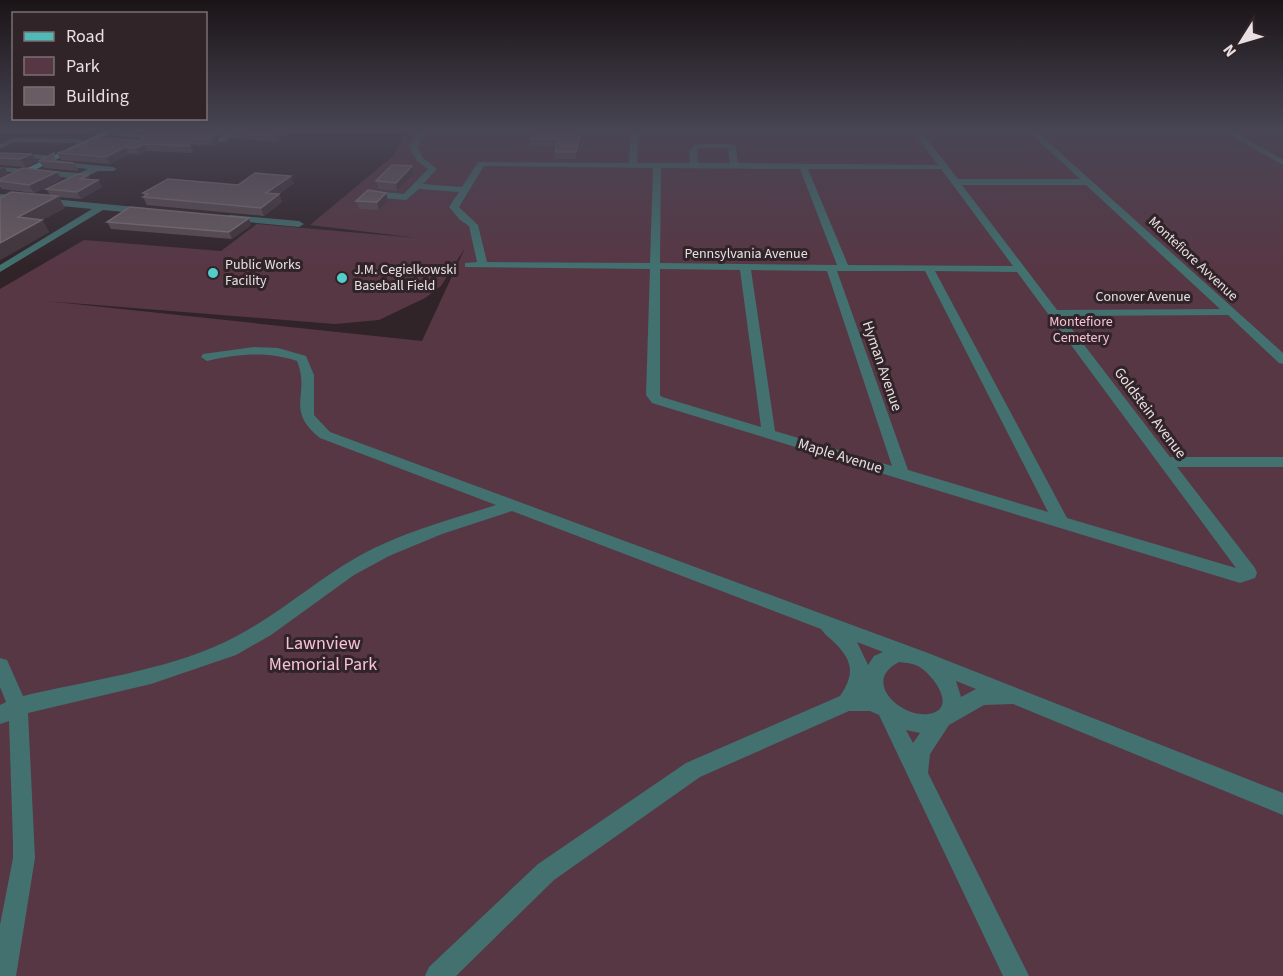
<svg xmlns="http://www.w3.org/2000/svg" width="1283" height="976" font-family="'Source Sans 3',sans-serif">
  <rect width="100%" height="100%" fill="#312429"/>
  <!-- green -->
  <path fill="#583745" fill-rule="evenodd" d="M409,130H1283V976H0V289L84,240L221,251L257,224L418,238L310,225L393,156ZM465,248L422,341L46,301L335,324L379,320L425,298L441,286Z"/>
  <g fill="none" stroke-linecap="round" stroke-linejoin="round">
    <!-- minor -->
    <g fill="#42716f" fill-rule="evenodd">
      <path d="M97,130L152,135L156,137L140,145L136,143L143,138L94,134Z"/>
      <path d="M232,130H241L224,142H218V138Z"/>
      <path d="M420,130H428L417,147L423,158L437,169L423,184L462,187L478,162H481L629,163L631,130H639L637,163H690L689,150L695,144H732L736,146L738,163L938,165L912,130H920L958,179H1080L1027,130H1035L1283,353V364L1279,363L1228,315L1062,316L1170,457H1283V467H1177L1255,568L1257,573L1255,578L1240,583L652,403L646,395L650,269L465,267V263L477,262L469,226L460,220L449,207L459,192L419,189L406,200L373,197L369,194L373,191L404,194L428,169L417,161L409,147ZM700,148H728L730,163H698L697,151ZM484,166L653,168L650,263L487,262L478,225L459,207ZM661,168L800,169L837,265L660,263ZM808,169H941L1013,266L848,265ZM962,185H1086L1220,309L1057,310ZM660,269L740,270L761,427L662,397L660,395ZM751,270L827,271L892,466L775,431ZM837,271H925L1048,512L908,470ZM935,271L1017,272L1236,568L1067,518Z"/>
      <path d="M1222,130H1231L1283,160V165Z"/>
      <path d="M13,138L79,139L83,141L79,143L14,142L0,149V144Z"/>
      <path d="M15,154L45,155L49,157L45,159L12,158L11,156Z"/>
      <path d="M63,162L113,167L117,169L113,171H98L66,186L62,183L70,178L0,171V167L79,173L88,169L60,166V162Z"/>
      <path d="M0,194L146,208L151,211L146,214L103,210L0,272V265L92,209L0,200Z"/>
      <path d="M230,215L299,221L304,224L299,227L227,220V216Z"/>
      <path d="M254,347L278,348L306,356L314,375V415L330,432L928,653L1283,793V815L1013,704L984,705L949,725L930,754L928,773L1029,976H1003L879,715L870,711H849L700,777L554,880L456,976H425L429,967L538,864L686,763L840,696C854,675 854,662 835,643C830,638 825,635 821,629L512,511L442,534L389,556L354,575L271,635L236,655L151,684L28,713L35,858L16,976H0V925L13,858V843L9,721L0,724V705L6,702L0,687V658L7,660L23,696C90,680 163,671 225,642C274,619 313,582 359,556C402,532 450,520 496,505L320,438C284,409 311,395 297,361C266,351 238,354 207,361L201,357L203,354ZM857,642L883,652L874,656L868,665ZM899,662C907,663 914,663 921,668C932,675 956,705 933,713C905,722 859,682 899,662ZM956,681L976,689L961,697ZM906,730L920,733L913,743Z"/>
    </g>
    <!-- major -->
    <path fill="#4ebab7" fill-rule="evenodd" d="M107,130H116L0,187V181Z"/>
  </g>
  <!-- wall -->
  <g fill="#5a4c52">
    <path d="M128,130H228L217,136V144L214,146L193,145V153L147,151L140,155L129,154L110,164L61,160L57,153L140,140L150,133L129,131Z"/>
    <path d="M233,130H292L277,142L233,138L230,132Z"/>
    <path d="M534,130H584L576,159H555V152L556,146H531L530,139Z"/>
    <path d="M0,153L37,161L25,167L0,165Z"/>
    <path d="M39,161H58L74,163L79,171L44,168Z"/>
    <path d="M412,166L414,174L397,191L378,189L376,181Z"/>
    <path d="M88,175L90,180H98L102,187L81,199L59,197L65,208L42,220L49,232L0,260L50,195L46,189Z"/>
    <path d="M0,179H62L34,193L2,189L0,186Z"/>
    <path d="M294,183L279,194L282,202L264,216L147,205L143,197L145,196L143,193L238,185Z"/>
    <path d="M386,193L388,201L379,210L359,209L356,201Z"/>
    <path d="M107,222L251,225L232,239L111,229Z"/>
  </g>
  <!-- shaded-wall -->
  <g fill="#43353b">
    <path d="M214,130H228L217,136V144L214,146L211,139Z"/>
    <path d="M282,130H292L277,142L275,135Z"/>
    <path d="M581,130H584L576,159V152Z"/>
    <path d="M190,139L193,145V153L190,146Z"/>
    <path d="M144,144L147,151L140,155L136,148Z"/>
    <path d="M125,147L129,154L110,164L106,157Z"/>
    <path d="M32,154L37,161L25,167L20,159Z"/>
    <path d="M412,166L414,174L397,191L396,183Z"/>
    <path d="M4,167L9,174L0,178V169Z"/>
    <path d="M57,172L62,179L34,193L29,185Z"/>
    <path d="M88,175L92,182L81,179Z"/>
    <path d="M291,176L294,183L269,200L266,193Z"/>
    <path d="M98,180L102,187L81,199L77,192Z"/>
    <path d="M386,193L388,201L379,210L377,202Z"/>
    <path d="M279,194L282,202L264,216L261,208Z"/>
    <path d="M58,196L65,208L42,220L49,232L0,260V243L18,217Z"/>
    <path d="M249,218L251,225L232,239L229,232Z"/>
  </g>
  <!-- building -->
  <g fill="#695c62" stroke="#7d7176" stroke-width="1.5">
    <path d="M154,130H214V137L211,139H190V146L144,144L136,148L125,147L106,157L57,153L72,149L97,138L140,140Z"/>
    <path d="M233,130H282L275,135L230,132Z"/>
    <path d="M534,130H581L576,152H555L558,139H530Z"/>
    <path d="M0,153L32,154L20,159L0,158Z"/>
    <path d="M54,153L55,161L74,163L39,161Z"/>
    <path d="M392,165L412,166L396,183L376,181Z"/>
    <path d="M23,168L57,172L29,185L0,181V179Z"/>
    <path d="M255,173L291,176L266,193L279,194L261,208L143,197L148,194L143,193L168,179L238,185Z"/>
    <path d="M78,174L88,175L81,179L98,180L77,192L46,189Z"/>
    <path d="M368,190L386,193L377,202L356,201Z"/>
    <path d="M11,192L58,196L18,217L42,220L0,243V198Z"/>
    <path d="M130,207L249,218L229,232L107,222Z"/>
  </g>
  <!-- sky -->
  <linearGradient id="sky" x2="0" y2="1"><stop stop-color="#1b1417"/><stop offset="0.49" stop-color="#484554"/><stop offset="1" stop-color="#484554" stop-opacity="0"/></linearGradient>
  <rect width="1283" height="266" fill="url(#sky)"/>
  <!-- markers -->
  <g fill="#53cdc9" stroke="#312429" stroke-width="2">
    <circle cx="213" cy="273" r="6"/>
    <circle cx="342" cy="278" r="6"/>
  </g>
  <g text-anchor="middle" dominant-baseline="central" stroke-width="6" stroke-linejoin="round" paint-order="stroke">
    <!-- far-street labels -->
    <g font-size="14" fill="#e8e0e3" stroke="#312429">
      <text x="746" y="254">Pennsylvania Avenue</text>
      <text transform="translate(1193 259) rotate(43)">Montefiore Avvenue</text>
      <text x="1143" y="297">Conover Avenue</text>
    </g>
    <!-- far-poi labels -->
    <g font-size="14" fill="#e8e0e3" stroke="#312429" text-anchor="start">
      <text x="225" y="265">Public Works<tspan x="225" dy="16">Facility</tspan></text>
      <text x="354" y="270">J.M. Cegielkowski<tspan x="354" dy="16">Baseball Field</tspan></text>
    </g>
    <!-- far-park labels -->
    <g font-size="14" fill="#f9c2d8" stroke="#312429">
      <text x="1081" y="322">Montefiore<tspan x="1081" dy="16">Cemetery</tspan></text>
    </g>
    <!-- street labels -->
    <g font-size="15" fill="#e8e0e3" stroke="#312429">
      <text transform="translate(882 366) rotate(71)">Hyman Avenue</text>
      <text transform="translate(1150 413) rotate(53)">Goldstein Avenue</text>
      <text transform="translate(840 456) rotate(17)">Maple Avenue</text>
    </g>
    <!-- near-park labels -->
    <g font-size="18" fill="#f9c2d8" stroke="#312429">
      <text x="323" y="643">Lawnview<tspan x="323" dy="21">Memorial Park</tspan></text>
    </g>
  </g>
  <!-- legend -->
  <rect x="12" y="12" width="195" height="108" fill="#312429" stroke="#7a6f73" stroke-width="1.5"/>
  <rect x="24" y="32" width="30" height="9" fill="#4ebab7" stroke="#7a6f73" stroke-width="1.5"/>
  <text x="66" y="42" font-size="18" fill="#e8e0e3">Road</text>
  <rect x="24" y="57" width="30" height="18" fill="#583745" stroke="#7a6f73" stroke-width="1.5"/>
  <text x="66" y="72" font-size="18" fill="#e8e0e3">Park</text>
  <rect x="24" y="87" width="30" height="18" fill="#695c62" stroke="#7a6f73" stroke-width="1.5"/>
  <text x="66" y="102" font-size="18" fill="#e8e0e3">Building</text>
  <!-- north arrow -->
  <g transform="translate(1241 42) rotate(233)" stroke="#312429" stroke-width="4.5" paint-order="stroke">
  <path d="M0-4.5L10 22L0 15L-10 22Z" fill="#e8e0e3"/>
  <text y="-9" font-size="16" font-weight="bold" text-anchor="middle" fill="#e8e0e3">N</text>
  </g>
</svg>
